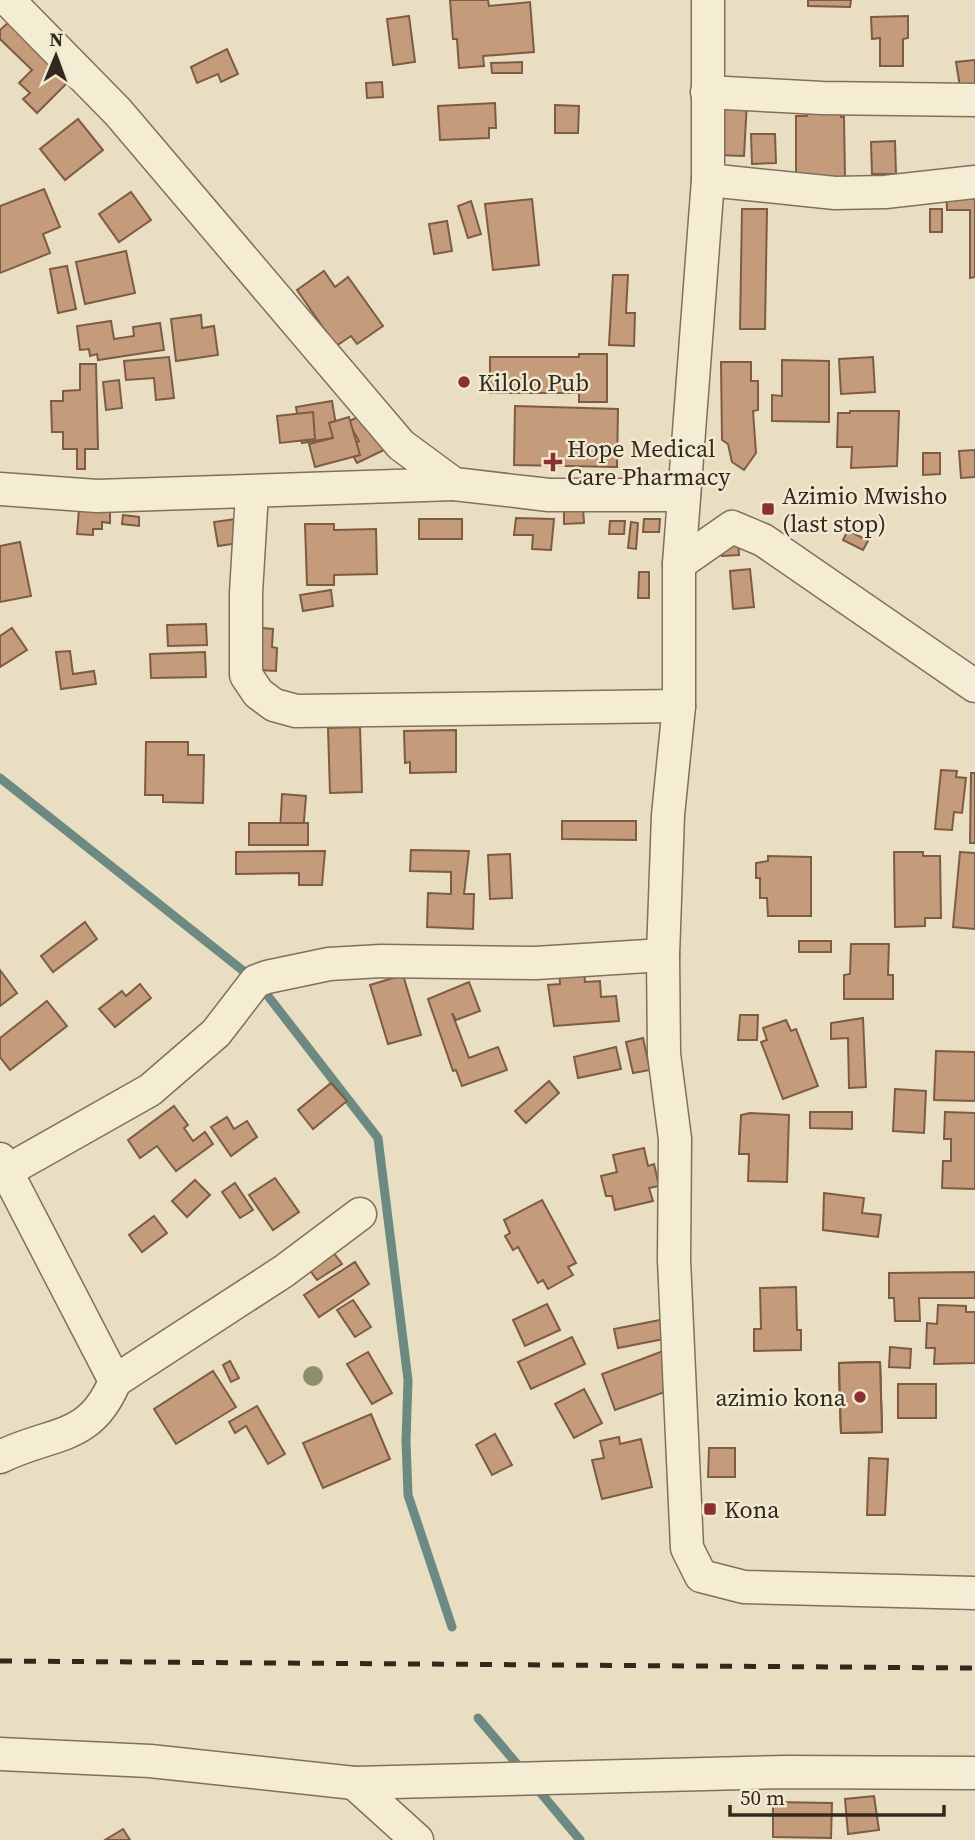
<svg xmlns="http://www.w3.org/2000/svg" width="975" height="1840" font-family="'Source Serif 4',serif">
  <rect width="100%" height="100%" fill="#e9dec2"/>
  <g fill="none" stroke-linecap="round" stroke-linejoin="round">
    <!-- stream -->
    <g stroke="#6c8982" stroke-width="9">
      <path d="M0,778L251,977"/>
      <path d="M261,987L378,1138L408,1380L406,1441L408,1495L452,1627"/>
      <path d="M478,1718L522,1770"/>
      <path d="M535,1786L580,1840"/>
    </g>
  </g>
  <!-- building -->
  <g fill="#c49b7b" stroke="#7e5b43" stroke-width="2">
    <path d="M450,0H488L489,6L530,2L534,52L483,56L484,66L459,68L457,39H453Z"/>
    <path d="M808,0H851L850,7L808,6Z"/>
    <path d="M409,16L415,62L393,65L387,19Z"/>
    <path d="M908,16V38L903,39V66H880V38L872,39L871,17Z"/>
    <path d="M11,20L71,79L37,113L23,99L30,93L19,83L32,70L0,39V30Z"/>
    <path d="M227,49L238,74L221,82L218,74L197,83L191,67Z"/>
    <path d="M975,60V91L961,93L956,62Z"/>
    <path d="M522,62V73H492L491,63Z"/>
    <path d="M382,82L383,97L367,98L366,83Z"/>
    <path d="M719,100L747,101L744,156L716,155Z"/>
    <path d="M495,103L496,128H489V138L440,140L438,106Z"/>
    <path d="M555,105L579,106L578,133H555Z"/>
    <path d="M808,111H842L841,117H844L845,179L796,180V116H807Z"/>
    <path d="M78,119L103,150L65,180L40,149Z"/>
    <path d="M751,134H775L776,163L752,164Z"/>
    <path d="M895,141L896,174H872L871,142Z"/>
    <path d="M975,183V277L970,278V210H947L946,184Z"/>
    <path d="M44,189L60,227L43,234L50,253L0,273V206Z"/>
    <path d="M131,192L151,220L119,242L99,214Z"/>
    <path d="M532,199L539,265L493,270L485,204Z"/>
    <path d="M471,201L481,234L468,238L458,206Z"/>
    <path d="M742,209H767L765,329H740Z"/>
    <rect x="930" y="209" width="12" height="23"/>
    <path d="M447,221L452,251L434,254L429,224Z"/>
    <path d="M126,251L135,293L85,304L76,262Z"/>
    <path d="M67,266L76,309L58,313L50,269Z"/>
    <path d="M324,271L335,287L348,277L383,326L357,344L351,336L336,346L297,290Z"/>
    <path d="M613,275H628L626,313H635L634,346L609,345Z"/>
    <path d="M201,315L202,328L214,326L218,355L176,361L171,319Z"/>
    <path d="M111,321L114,339L134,336L133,327L160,323L164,350L98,360L97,354L90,356L89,349L80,350L77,326Z"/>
    <path d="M579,354H607V402H579V393H490V357H579Z"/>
    <path d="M169,357L174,398L156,400L154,378L126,380L124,361Z"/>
    <path d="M873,357L875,392L841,394L839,359Z"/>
    <path d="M782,360L829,361V422L772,421V395L782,396Z"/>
    <path d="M721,362H751V381H758V410L753,411L756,453L744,470L732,462L728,444L722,440Z"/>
    <path d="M80,364H96L98,449H85V469H77V449H63V432H52L51,401H63V391L80,390Z"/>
    <path d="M119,380L122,408L106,410L103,382Z"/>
    <path d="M332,401L338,437L302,443L296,407Z"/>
    <path d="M515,406L618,409L617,467L514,465Z"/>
    <path d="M850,411H899L897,466L851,468L852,447H837L838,413H850Z"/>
    <path d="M313,412L315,439L280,443L277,416Z"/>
    <path d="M365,413L384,450L357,463L348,447L359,441L348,422Z"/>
    <path d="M349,417L360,455L315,467L309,444L333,438L329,423Z"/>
    <path d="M975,450V477L961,478L959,451Z"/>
    <path d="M923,453H940V474L923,475Z"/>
    <path d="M564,508H583L584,523L564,524Z"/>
    <path d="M79,509L110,511V523L102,522V529H93V535L77,534Z"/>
    <path d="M123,515L139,517V526L122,524Z"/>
    <path d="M516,518L554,519L551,550L532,549L533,535H514Z"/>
    <path d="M236,519L239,543L218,546L214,522Z"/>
    <rect x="419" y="519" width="43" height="20"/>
    <path d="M644,519H660L659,532H643Z"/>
    <path d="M610,521H625L624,534H609Z"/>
    <path d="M631,522L638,523L636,549L628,548Z"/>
    <path d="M305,524H334V530L376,529L377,574L334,575V585H307Z"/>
    <path d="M848,530L868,541L863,550L843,540Z"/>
    <path d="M738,540L739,555L722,556L721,541Z"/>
    <path d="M20,542L31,596L0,602V546Z"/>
    <path d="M750,569L754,607L733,609L730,571Z"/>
    <path d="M639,572H649V598H638Z"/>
    <path d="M331,590L333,606L303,611L300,595Z"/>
    <path d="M206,624L207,645L168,646L167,625Z"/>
    <path d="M240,626L273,629L272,647L277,648L276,671L258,670Z"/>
    <path d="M12,628L27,650L0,667V636Z"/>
    <path d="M70,651L73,674L94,671L96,684L61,689L56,652Z"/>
    <path d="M205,652L206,677L151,678L150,654Z"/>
    <path d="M360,727L362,792L330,793L328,728Z"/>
    <path d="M456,730V772L410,773V762L405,763L404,731Z"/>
    <path d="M146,742H188V755H204L203,803L163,802V795H145Z"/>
    <path d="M941,770L957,771L956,777L966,778L962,813L954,812L952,830L935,829Z"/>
    <path d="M971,773H975V843H970Z"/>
    <path d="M282,794L306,796L303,833L280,832Z"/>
    <path d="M562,821H636V840L562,839Z"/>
    <rect x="249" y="823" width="59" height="22"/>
    <path d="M411,850L469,851L464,894H474L473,929L427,927L428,893L451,894V872L410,871Z"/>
    <path d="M325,851L322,885H299V873L236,874V852Z"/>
    <path d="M894,852H923V856H940L941,918H925V926L895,927Z"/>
    <path d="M960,852L975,853V929L953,927Z"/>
    <path d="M510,854L512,898L490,899L488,855Z"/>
    <path d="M768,856L811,857V916H768L767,898H760V878H756V863L768,861Z"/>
    <path d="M85,922L97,939L53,972L41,956Z"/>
    <rect x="799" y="941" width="32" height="11"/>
    <path d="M851,944H889L888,975H893V999H844V975L850,974Z"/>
    <path d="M0,970L17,993L0,1006Z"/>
    <path d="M584,970L585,982L600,981L601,997L616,996L619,1021L554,1026L548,985L560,984L559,972Z"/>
    <path d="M403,975L421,1035L388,1044L370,985Z"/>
    <path d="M469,982L480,1011L456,1020L452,1013L469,1058L498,1047L507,1070L462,1086L456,1070L453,1071L428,999Z"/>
    <path d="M140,984L151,998L115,1027L99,1009L122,991L126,996Z"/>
    <path d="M47,1001L67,1026L10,1070L0,1057V1038Z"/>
    <path d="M740,1015H758L757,1040H738Z"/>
    <path d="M863,1018L866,1087L849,1088L848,1038L831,1039V1023Z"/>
    <path d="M786,1020L791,1031L796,1029L818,1086L783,1099L761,1042L767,1040L763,1028Z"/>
    <path d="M643,1038L650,1070L633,1073L626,1042Z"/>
    <path d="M616,1047L621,1069L578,1078L574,1057Z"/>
    <path d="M936,1051L975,1052V1101L934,1100Z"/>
    <path d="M549,1081L559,1093L526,1123L515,1111Z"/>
    <path d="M331,1083L347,1101L313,1129L298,1110Z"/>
    <path d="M895,1089L926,1091L924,1133L893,1131Z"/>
    <path d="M174,1106L188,1125L184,1128L193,1141L205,1132L213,1144L176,1171L157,1146L140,1158L128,1140Z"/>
    <path d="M810,1112H852V1129L810,1128Z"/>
    <path d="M945,1112L975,1113V1189L942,1188L943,1161H951V1139H944Z"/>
    <path d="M750,1113L789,1115L787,1182L748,1181L749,1154H739L741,1115Z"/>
    <path d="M227,1117L234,1129L247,1121L257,1137L231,1156L211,1127Z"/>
    <path d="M644,1148L648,1166L654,1164L659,1186L649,1188L653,1201L615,1210L612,1196H606L601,1176L617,1172L613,1155Z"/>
    <path d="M275,1178L299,1212L273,1230L249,1195Z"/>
    <path d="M195,1180L210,1195L187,1217L172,1201Z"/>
    <path d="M235,1183L253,1210L240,1218L222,1192Z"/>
    <path d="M824,1193L864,1198L862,1213L881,1215L878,1237L823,1230Z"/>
    <path d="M542,1200L576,1263L568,1267L573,1275L548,1289L543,1280L538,1283L518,1247L513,1250L505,1236L510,1233L504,1220Z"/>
    <path d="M154,1216L167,1233L142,1252L129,1235Z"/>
    <path d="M333,1252L342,1264L317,1280L309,1269Z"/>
    <path d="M355,1262L369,1284L319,1317L304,1295Z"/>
    <path d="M975,1272V1298H919L920,1321H895L894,1298H889V1273Z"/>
    <path d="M796,1287L797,1330H801V1350L754,1351V1329H761L760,1288Z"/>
    <path d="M353,1300L371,1327L355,1337L337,1310Z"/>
    <path d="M547,1304L560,1330L525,1346L513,1320Z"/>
    <path d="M938,1305L966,1306V1312H975V1363L934,1364L935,1348H926L927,1323L937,1324Z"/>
    <path d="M660,1320L664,1339L618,1348L614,1329Z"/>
    <path d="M572,1337L585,1364L531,1389L518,1362Z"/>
    <path d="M890,1347L911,1349L910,1368L889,1367Z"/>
    <path d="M663,1351L676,1388L615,1410L602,1374Z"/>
    <path d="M368,1352L392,1393L372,1404L347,1364Z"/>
    <path d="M230,1361L239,1378L231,1382L223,1365Z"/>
    <path d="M880,1362L882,1432L841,1433L839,1363Z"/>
    <path d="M880,1362L882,1432L841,1433L839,1363Z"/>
    <path d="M880,1362L882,1432L841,1433L839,1363Z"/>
    <path d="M213,1371L236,1407L176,1444L154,1409Z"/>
    <rect x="898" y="1384" width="38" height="34"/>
    <path d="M584,1389L602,1423L574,1438L555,1404Z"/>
    <path d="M257,1406L285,1454L268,1464L246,1426L235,1433L229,1422Z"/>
    <path d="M371,1414L390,1459L323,1488L303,1443Z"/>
    <path d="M495,1434L512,1465L492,1475L476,1445Z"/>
    <path d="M619,1437L620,1444L641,1439L652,1487L602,1499L592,1460L604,1458L600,1441Z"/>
    <path d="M709,1448H735V1477H708Z"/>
    <path d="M869,1458L888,1459L885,1515H867Z"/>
    <path d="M874,1796L879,1830L848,1834L845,1799Z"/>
    <path d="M773,1802L832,1803L831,1838L773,1837Z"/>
    <path d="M123,1829L130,1840H105Z"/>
  </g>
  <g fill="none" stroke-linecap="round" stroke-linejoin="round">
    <!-- minor casing -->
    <g stroke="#81705b" stroke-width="35">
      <g id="minor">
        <path d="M8,0L118,112L401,445L454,484L549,495H684"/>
        <path d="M708,0V180L679,564V706L668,815L663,955L664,1054L675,1139L674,1260L687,1548L701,1576L744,1587L975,1593"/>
        <path d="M707,92L822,98L975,100"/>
        <path d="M708,180L835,193L885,192L975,182"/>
        <path d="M0,489L97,496L454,484"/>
        <path d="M252,493L246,593V675L258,693L274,705L296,711L679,706"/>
        <path d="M679,564L732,527L763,540L975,686"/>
        <path d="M0,1159L115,1381C90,1442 52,1431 0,1457"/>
        <path d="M5,1172L150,1090L216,1033L256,981L267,977L329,964L381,961L536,963L663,955"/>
        <path d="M115,1381L284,1271L360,1214"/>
        <path d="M0,1754L150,1761L354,1783L785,1772L975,1773"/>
        <path d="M354,1783L417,1840"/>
      </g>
    </g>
    <!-- minor -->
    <use href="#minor" stroke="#f5ecd4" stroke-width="32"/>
    <!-- rail -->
    <path stroke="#33281e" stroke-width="5" stroke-dasharray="12 12" stroke-linecap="butt" d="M0,1661L975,1668"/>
  </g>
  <!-- trees -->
  <circle fill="#8e8e6c" cx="313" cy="1376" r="10"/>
  <!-- markers -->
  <g fill="#8b3130" stroke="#f2e9d1" stroke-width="2.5">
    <circle cx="464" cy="382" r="7"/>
    <path d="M549.5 451.5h7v7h7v7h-7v7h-7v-7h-7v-7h7z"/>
    <rect x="761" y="502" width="14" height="14" rx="3.5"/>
    <circle cx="860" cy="1397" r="7"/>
    <rect x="703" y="1502" width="14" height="14" rx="3.5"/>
  </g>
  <g text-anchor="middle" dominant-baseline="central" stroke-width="5" stroke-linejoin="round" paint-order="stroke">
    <!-- poi labels -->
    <g font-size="24" fill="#33281e" stroke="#f2e9d1" text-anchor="start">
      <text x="478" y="382">Kilolo Pub</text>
      <text x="567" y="448">Hope Medical<tspan x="567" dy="28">Care Pharmacy</tspan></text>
      <text x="782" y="495">Azimio Mwisho<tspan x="782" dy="28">(last stop)</tspan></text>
      <text x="846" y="1397" text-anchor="end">azimio kona</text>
      <text x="724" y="1509">Kona</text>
    </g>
  </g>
  <!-- north arrow -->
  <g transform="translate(56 56) rotate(1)" stroke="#f2e9d1" stroke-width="5" paint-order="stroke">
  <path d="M0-5L12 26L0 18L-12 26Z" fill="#33281e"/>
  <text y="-10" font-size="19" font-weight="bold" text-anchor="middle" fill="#33281e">N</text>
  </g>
  <!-- scale -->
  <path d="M730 1805v10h214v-10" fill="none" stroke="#33281e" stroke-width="3.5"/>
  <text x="740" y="1805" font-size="21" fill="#33281e" stroke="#f2e9d1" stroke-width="5" paint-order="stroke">50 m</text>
</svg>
